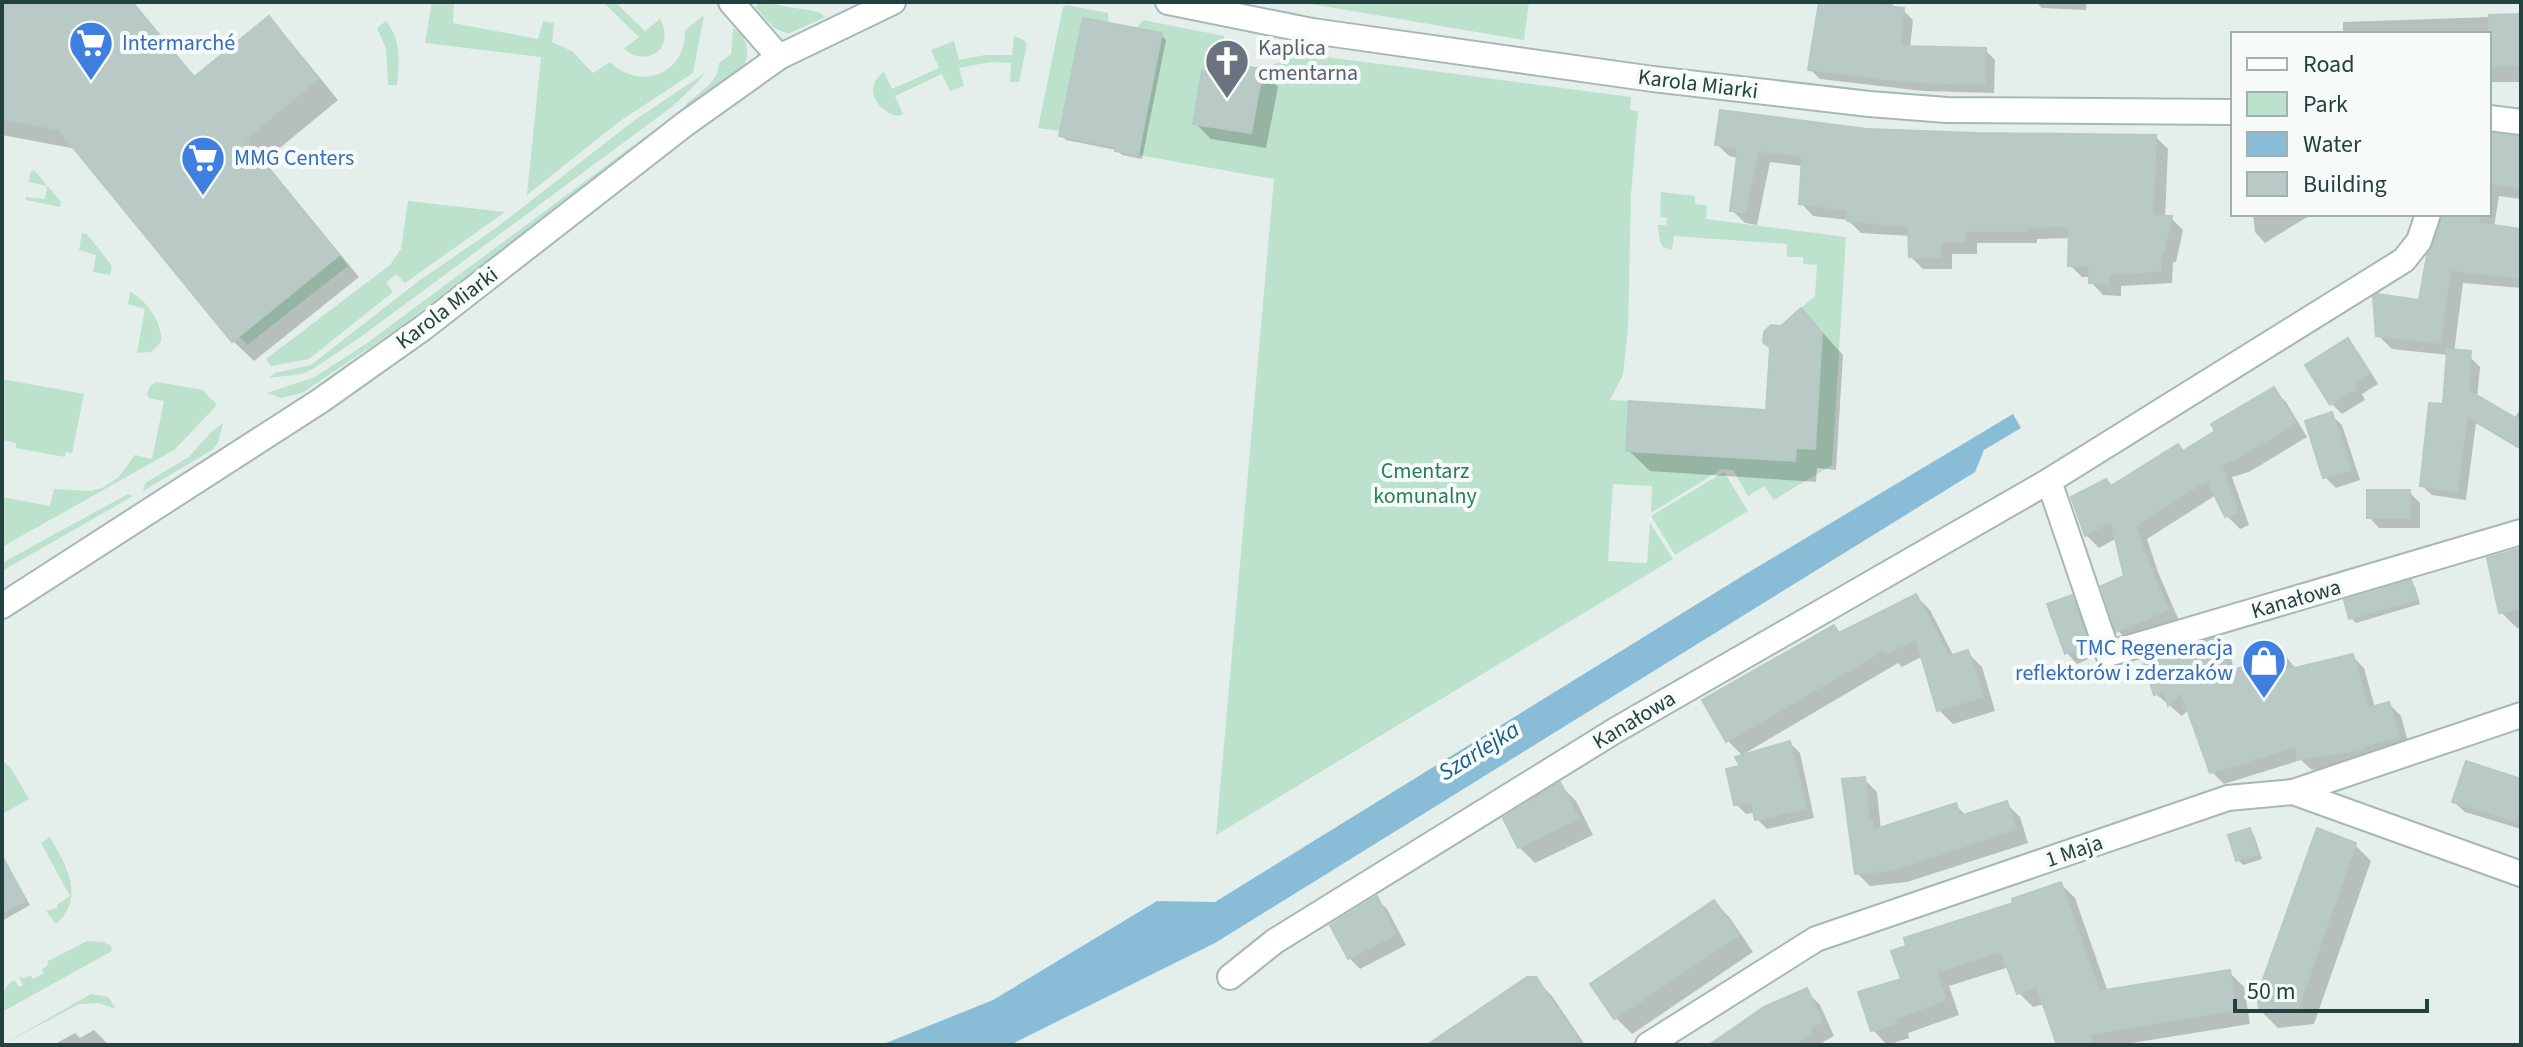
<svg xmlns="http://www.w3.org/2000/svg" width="2523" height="1047" font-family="'Source Sans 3',sans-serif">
  <rect width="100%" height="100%" fill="#e4efec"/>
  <!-- green -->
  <g fill="#bce1cd">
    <path d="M432,2L454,4L453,23L538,39L543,21L554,23L552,42L572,51L593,73L610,62C640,92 687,73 685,30L704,15L693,73L620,121L527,195L541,57L425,43Z"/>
    <path d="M603,2H615L645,31L660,19C676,47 648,69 624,49L639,37Z"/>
    <path d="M761,2L819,12L825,17L788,34L773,27L755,7Z"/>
    <path d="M1299,2H1529L1524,40Z"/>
    <path d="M1067,5L1108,13L1109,23L1083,18L1060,131L1038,128L1063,7Z"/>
    <path d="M1143,20L1224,36L1223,43L1230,51L1229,76L1202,72L1193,123L1250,133L1263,69L1280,62L1281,51L1631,97L1630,110L1638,111L1631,194L1628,329L1623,375L1610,400L1629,401L1626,451L1795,461L1796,448L1815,449L1822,329L1819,328L1801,308L1815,296L1817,265L1803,264V257H1787V244L1674,236L1672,250L1663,247L1660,242L1658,225H1666L1667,218L1660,217L1661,192L1695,196V204L1707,205L1706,219L1846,237L1832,465L1774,500L1764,486L1748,496L1733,470L1722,469L1651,513L1652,486L1613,484L1608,561L1647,563L1650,523L1673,559L1216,835L1274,179L1138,155L1162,34L1137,28Z"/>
    <path d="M386,21C402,41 399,61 397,85H388L386,48L377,28Z"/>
    <path d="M733,28C746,36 750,49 745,64L684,111L685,105L710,84L717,74L719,63L731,54Z"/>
    <path d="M1014,36L1024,40L1027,45L1019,82H1010L1011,63L991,62L959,68L964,86L950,91L942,74L895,96L903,114L899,116C877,113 862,86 884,72L892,89L939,68L931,50L954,41L959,60L985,55H1012Z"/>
    <path d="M705,73L696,84L673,106L362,336L313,369L302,374L268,378L275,373L311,365L420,280L496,228L632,122Z"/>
    <path d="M669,119H673L403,325L302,393L281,398L267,393L315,377L367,343Z"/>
    <path d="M34,170L61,202L60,207L26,200V197L45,199L47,186L29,182L30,173Z"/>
    <path d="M408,201L505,212L405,283L396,274L386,283L393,292L309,359L271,366L266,359L390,265L401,249Z"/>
    <path d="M82,233L87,234L112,266L110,275L93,272L96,255L79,250Z"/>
    <path d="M339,255L348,266L247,345L239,336Z"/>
    <path d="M130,292C145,298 164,325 161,342L151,352L137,353L145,309L128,304Z"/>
    <path d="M2,379L84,394L72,453L66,452L65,457L16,448V443L2,440Z"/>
    <path d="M157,382L203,390L217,405L174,450L2,547V497L50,506L54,489L91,491L102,488L118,478L135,455L152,459L164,401L149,398L147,394L150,386Z"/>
    <path d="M223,423L218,443L212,450L143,491L145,483L189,457L211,432Z"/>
    <path d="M1724,472L1748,511L1675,555L1651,516Z"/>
    <path d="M128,494L133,496L2,571V563Z"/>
    <path d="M2,760L11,768L29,799L2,814Z"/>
    <path d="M50,837C66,866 86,897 56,924L46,911L58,908L57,905L70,896L41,843Z"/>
    <path d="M87,941L103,942L111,946L112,951L2,1012C2,997 1,989 14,980L19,987L23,985L19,977L25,978L31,975L33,979L44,973L42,969L47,966L48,961Z"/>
    <path d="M91,994L108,997L116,1009L98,1003L79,1004L2,1045Z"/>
  </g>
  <!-- water -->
  <path fill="#89bdd7" d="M2013,414L2021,428L1984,450L1975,472L1215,943L1010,1045H881L993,1000L1157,901L1215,902L1744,575Z"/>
  <!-- shadow -->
  <g fill="#0003">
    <path d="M2,2H118L132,5L154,27L196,78L269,19L289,40L338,100L264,161L359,277L254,361L233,341L77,149L2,135Z"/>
    <path d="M1821,2H1893L1892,9L1903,10L1913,20L1910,48L1985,50L1995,60L1994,93L1923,91L1820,79L1810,69Z"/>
    <path d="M2036,2H2087L2086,10L2042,8Z"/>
    <path d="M2520,16L2521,82H2489V34H2343V22Z"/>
    <path d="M1161,35L1166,40L1142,159L1122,155L1116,150L1066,140L1061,135Z"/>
    <path d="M1262,71L1278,87L1266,148L1211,139L1195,123L1236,79Z"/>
    <path d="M1867,131L2156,137L2168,149L2165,218H2171L2183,230L2176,262H2173L2172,283L2121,286V296L2103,295L2091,282V277H2082L2070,265L2071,238L2037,239V243H1977V254H1952V269H1923L1911,257L1910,236L1861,233L1848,220L1813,216L1801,203L1803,166L1770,162L1757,225L1745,223L1732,210L1739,158L1729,156L1717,144Z"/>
    <path d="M2489,135L2521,139V199L2499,196L2494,227L2521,231V288L2463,283L2454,352L2470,357L2480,367L2477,398L2514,419L2521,408V450L2476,423L2466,500L2432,495L2422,486L2444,406L2448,355L2392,349L2378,335L2421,302L2444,214H2489Z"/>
    <path d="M2253,214H2312L2265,243L2255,232Z"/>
    <path d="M1822,332L1843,355L1836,470L1817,468L1816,482L1650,471L1628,450L1767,412Z"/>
    <path d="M2348,341L2358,352L2378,384L2362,394L2365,400L2342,414L2332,404Z"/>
    <path d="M2273,389L2286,402L2307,437L2249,472L2232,477L2249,525L2240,529L2227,516L2216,495L2147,539L2158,572L2180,623L2131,644L2118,631L2103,587L2126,577L2117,538L2099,548L2086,535L2112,488L2184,452L2217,432Z"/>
    <path d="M2331,415L2342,425L2360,480L2336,488L2325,477Z"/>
    <path d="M2409,492L2420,503V528H2379L2369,517Z"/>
    <path d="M2521,549V628H2517L2501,612Z"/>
    <path d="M2410,582L2415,587L2420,604L2356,623L2351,618Z"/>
    <path d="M1916,596L1930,610L1954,657L1968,653L1982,667L1995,711L1953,724L1939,710L1923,656L1902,667L1898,663L1742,755L1728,741L1705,700L1834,627L1841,635Z"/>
    <path d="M2072,598L2082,608L2098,655L2077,664L2067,653L2050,605Z"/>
    <path d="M2216,640L2229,652L2235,672L2284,654L2296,669L2352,656L2364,668L2375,708L2389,704L2401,716L2410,749L2373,762L2312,770L2301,760L2224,784L2212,772L2189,709L2182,716L2156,694Z"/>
    <path d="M1790,743L1800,753L1814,818L1767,829L1757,819L1756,812L1746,814L1736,804L1743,767Z"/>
    <path d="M1864,779L1877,792L1881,830L1955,805L1967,816L2007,804L2020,817L2028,843L1907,882L1870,886L1857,873Z"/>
    <path d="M2521,781V829L2465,812L2454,802Z"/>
    <path d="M1560,785L1576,801L1593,835L1535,863L1519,847Z"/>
    <path d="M2249,830L2254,835L2262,859L2243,865L2238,860L2230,837Z"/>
    <path d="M2355,845L2371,861L2314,1024L2278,1028L2262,1012Z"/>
    <path d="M8,870L30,905L2,921V873Z"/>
    <path d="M2061,884L2075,898L2108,992L2229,972L2244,987L2250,1024L2119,1045H2059L2044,1004L2033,1007L2019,993L2009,967L1949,986L1959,1015L1908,1033L1909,1038L1887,1045L1873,1030L1903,980L2016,905Z"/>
    <path d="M1376,898L1387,909L1406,945L1360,969L1349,958Z"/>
    <path d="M1714,902L1730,918L1753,952L1632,1034L1616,1018L1593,984Z"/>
    <path d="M1535,979L1552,996L1585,1045H1431Z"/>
    <path d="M1806,991L1820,1005L1834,1036L1823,1042L1824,1045H1712Z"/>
    <path d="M94,1030L109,1045H53L75,1033L80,1038Z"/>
  </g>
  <!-- building -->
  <g fill="#b9cac6" stroke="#b6c9c5" stroke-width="2">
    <path d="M2,2L133,3L194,77L269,16L318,79L245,139L339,255L232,342L58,129L2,119Z"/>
    <path d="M1819,2H1850L1904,8L1900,46L1986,48L1985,84L1912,82L1808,70Z"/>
    <path d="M2521,14V65L2489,66V15Z"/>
    <path d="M1083,18L1162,33L1138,155L1115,151L1116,147L1059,136Z"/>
    <path d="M1236,65L1263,69L1251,133L1193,124L1202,71L1235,77Z"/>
    <path d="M1720,110L1867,129L1976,133L2156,135L2153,216H2172L2164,250H2162L2160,271L2109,274V284L2089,283V266H2068L2069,226L2025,227V231H1965V242H1940V257H1909L1908,226L1847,221V210L1799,204L1802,156L1758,151L1745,213L1730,211L1738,148L1715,145Z"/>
    <path d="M2489,133L2521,137V188L2489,183Z"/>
    <path d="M2443,214H2480L2479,223L2521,229V278L2450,270L2440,343L2376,336L2373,297L2377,294L2419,300L2427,255L2433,246Z"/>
    <path d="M1801,308L1822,332L1815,449L1796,448L1795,461L1626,451L1629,401L1766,410L1770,348L1763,342L1764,332L1771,325L1781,326Z"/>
    <path d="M2348,338L2369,373L2353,383L2356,389L2330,405L2305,365Z"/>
    <path d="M2447,349L2471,351L2468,390L2521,421V448L2467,415L2457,492L2420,486L2429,403L2443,404Z"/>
    <path d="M2274,387L2296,423L2235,459L2221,464L2238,512L2225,517L2207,480L2135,526L2146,557L2168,610L2116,632L2101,586L2124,576L2111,521L2085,536L2071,497L2106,479L2111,486L2178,444L2183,451L2215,431L2211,424Z"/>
    <path d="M2332,412L2351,470L2323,478L2305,421Z"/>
    <rect x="2367" y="490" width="43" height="28"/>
    <path d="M2521,548V609L2499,613L2487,558Z"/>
    <path d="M2411,580L2417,599L2349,619L2344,600Z"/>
    <path d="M1916,594L1949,656L1968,650L1983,697L1937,711L1916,639L1886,654L1884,650L1726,742L1702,700L1834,625L1839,633Z"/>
    <path d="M2072,595L2089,644L2065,654L2047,604Z"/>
    <path d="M2217,637L2228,672L2284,652L2286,670L2353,654L2368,708L2389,702L2399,737L2361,747L2362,750L2297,759L2296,746L2210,773L2181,692L2168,706L2164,692L2154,695L2143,661Z"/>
    <path d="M1790,741L1806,808L1755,820L1751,802L1734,805L1726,769L1740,766L1735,757Z"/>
    <path d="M2466,761L2521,779V806L2516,821L2452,802Z"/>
    <path d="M1865,777L1869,823L1872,822L1873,830L1956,803L1960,816L2007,801L2016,829L1893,870L1855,874L1842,779Z"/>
    <path d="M1560,782L1578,818L1518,848L1503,818Z"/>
    <path d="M2250,828L2259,854L2236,861L2228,835Z"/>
    <path d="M2317,828L2356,843L2298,1008L2260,1012L2257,996Z"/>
    <path d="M2,856L26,900L2,914Z"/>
    <path d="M2061,882L2099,991L2230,970L2236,1010L2089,1034L2092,1040L2081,1045H2057L2037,987L2017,994L2001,951L1936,972L1946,1000L1895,1018L1896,1023L1871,1031L1858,992L1901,979L1891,951L1906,946L1904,938L2013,903L2012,899Z"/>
    <path d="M1377,896L1396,934L1348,959L1330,925Z"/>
    <path d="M1714,900L1739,935L1614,1019L1590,984Z"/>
    <path d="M1527,977H1536L1582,1045H1427Z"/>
    <path d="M1807,988L1822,1022L1810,1028L1813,1034L1789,1045H1709L1764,1007Z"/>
  </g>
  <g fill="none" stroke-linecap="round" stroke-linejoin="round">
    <!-- minor casing -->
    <g stroke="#a6b8b5" stroke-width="28">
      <g id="minor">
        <path d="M731,2L779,57"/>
        <path d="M1168,2L1312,31L1653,79L1869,104L1947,110L2233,112"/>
        <path d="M2489,118L2521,122"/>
        <path d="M2049,481L2108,654L2521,532"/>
        <path d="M2,606L320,401L423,328L685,124L779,57L893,2"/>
        <path d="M2293,792L2521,715"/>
        <path d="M1230,977L1275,941L1616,730L2049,481L2404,260L2419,241L2428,214"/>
        <path d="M1648,1045L1816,939L2228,798L2293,792L2521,874"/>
      </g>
    </g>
    <!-- minor -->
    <use href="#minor" stroke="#fff" stroke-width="24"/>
  </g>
  <!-- icons -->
  <defs>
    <g id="supermarket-pin" transform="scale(2.3)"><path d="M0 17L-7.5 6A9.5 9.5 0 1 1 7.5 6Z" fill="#3f7fe0" stroke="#f6fbf9"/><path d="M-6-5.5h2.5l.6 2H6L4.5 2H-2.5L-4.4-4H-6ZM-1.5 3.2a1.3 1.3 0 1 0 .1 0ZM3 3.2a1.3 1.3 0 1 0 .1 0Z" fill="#fff"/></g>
    <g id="church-pin" transform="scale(2.3)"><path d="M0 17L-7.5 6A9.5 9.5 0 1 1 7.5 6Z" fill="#6b7280" stroke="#f6fbf9"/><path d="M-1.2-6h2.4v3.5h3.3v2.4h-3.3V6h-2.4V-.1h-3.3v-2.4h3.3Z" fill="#fff"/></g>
    <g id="shop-pin" transform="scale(2.3)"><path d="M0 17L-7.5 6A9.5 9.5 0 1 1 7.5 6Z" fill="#3f7fe0" stroke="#f6fbf9"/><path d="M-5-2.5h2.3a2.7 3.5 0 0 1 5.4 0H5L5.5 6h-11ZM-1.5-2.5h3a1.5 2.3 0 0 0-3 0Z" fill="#fff"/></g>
  </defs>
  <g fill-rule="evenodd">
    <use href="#supermarket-pin" x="91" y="43"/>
    <use href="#church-pin" x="1227" y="61"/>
    <use href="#supermarket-pin" x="203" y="158"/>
    <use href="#shop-pin" x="2264" y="661"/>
  </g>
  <g text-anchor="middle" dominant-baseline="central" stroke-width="8" stroke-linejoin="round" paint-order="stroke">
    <!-- shop labels -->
    <g font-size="22" fill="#366cbe" stroke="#f6fbf9" text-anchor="start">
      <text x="122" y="43">Intermarché</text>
      <text x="234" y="158">MMG Centers</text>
      <text x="2233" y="648" text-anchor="end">TMC Regeneracja<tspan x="2233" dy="25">reflektorów i zderzaków</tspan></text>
    </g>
    <!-- worship labels -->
    <g font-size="22" fill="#5b616d" stroke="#f6fbf9" text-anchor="start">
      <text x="1258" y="48">Kaplica<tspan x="1258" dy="25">cmentarna</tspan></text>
    </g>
    <!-- street labels -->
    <g font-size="22" fill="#22423f" stroke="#f6fbf9">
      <text transform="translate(1698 84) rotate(7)">Karola Miarki</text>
      <text transform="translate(447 308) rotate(-37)">Karola Miarki</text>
      <text transform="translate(2296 599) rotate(-16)">Kanałowa</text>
      <text transform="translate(1634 720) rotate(-31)">Kanałowa</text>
      <text transform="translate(2074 851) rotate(-19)">1 Maja</text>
    </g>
    <!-- park labels -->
    <g font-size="22" fill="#297d58" stroke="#f6fbf9">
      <text x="1425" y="471">Cmentarz<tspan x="1425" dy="25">komunalny</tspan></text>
    </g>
    <!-- water labels -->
    <g font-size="24" font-style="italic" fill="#175e84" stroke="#f6fbf9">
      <text transform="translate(1479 751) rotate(-32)">Szarlejka</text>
    </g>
  </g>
  <!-- border -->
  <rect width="2523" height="1047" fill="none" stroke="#22423f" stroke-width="8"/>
  <!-- legend -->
  <rect x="2231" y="32" width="260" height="184" fill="#f6fbf9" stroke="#a1b1af" stroke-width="2"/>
  <rect x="2247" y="58" width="40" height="12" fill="#ffffff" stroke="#a1b1af" stroke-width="2"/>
  <text x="2303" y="72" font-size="24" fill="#22423f">Road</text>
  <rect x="2247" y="92" width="40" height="24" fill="#bce1cd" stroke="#a1b1af" stroke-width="2"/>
  <text x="2303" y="112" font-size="24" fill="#22423f">Park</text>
  <rect x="2247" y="132" width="40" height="24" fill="#89bdd7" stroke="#a1b1af" stroke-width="2"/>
  <text x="2303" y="152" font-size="24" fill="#22423f">Water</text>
  <rect x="2247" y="172" width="40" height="24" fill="#b9cac6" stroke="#a1b1af" stroke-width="2"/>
  <text x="2303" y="192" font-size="24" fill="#22423f">Building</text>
  <!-- scale -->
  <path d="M2235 999v12h192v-12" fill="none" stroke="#22423f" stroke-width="4"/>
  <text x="2247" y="999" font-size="24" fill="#22423f" stroke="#f6fbf9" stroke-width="6" paint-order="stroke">50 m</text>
</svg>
